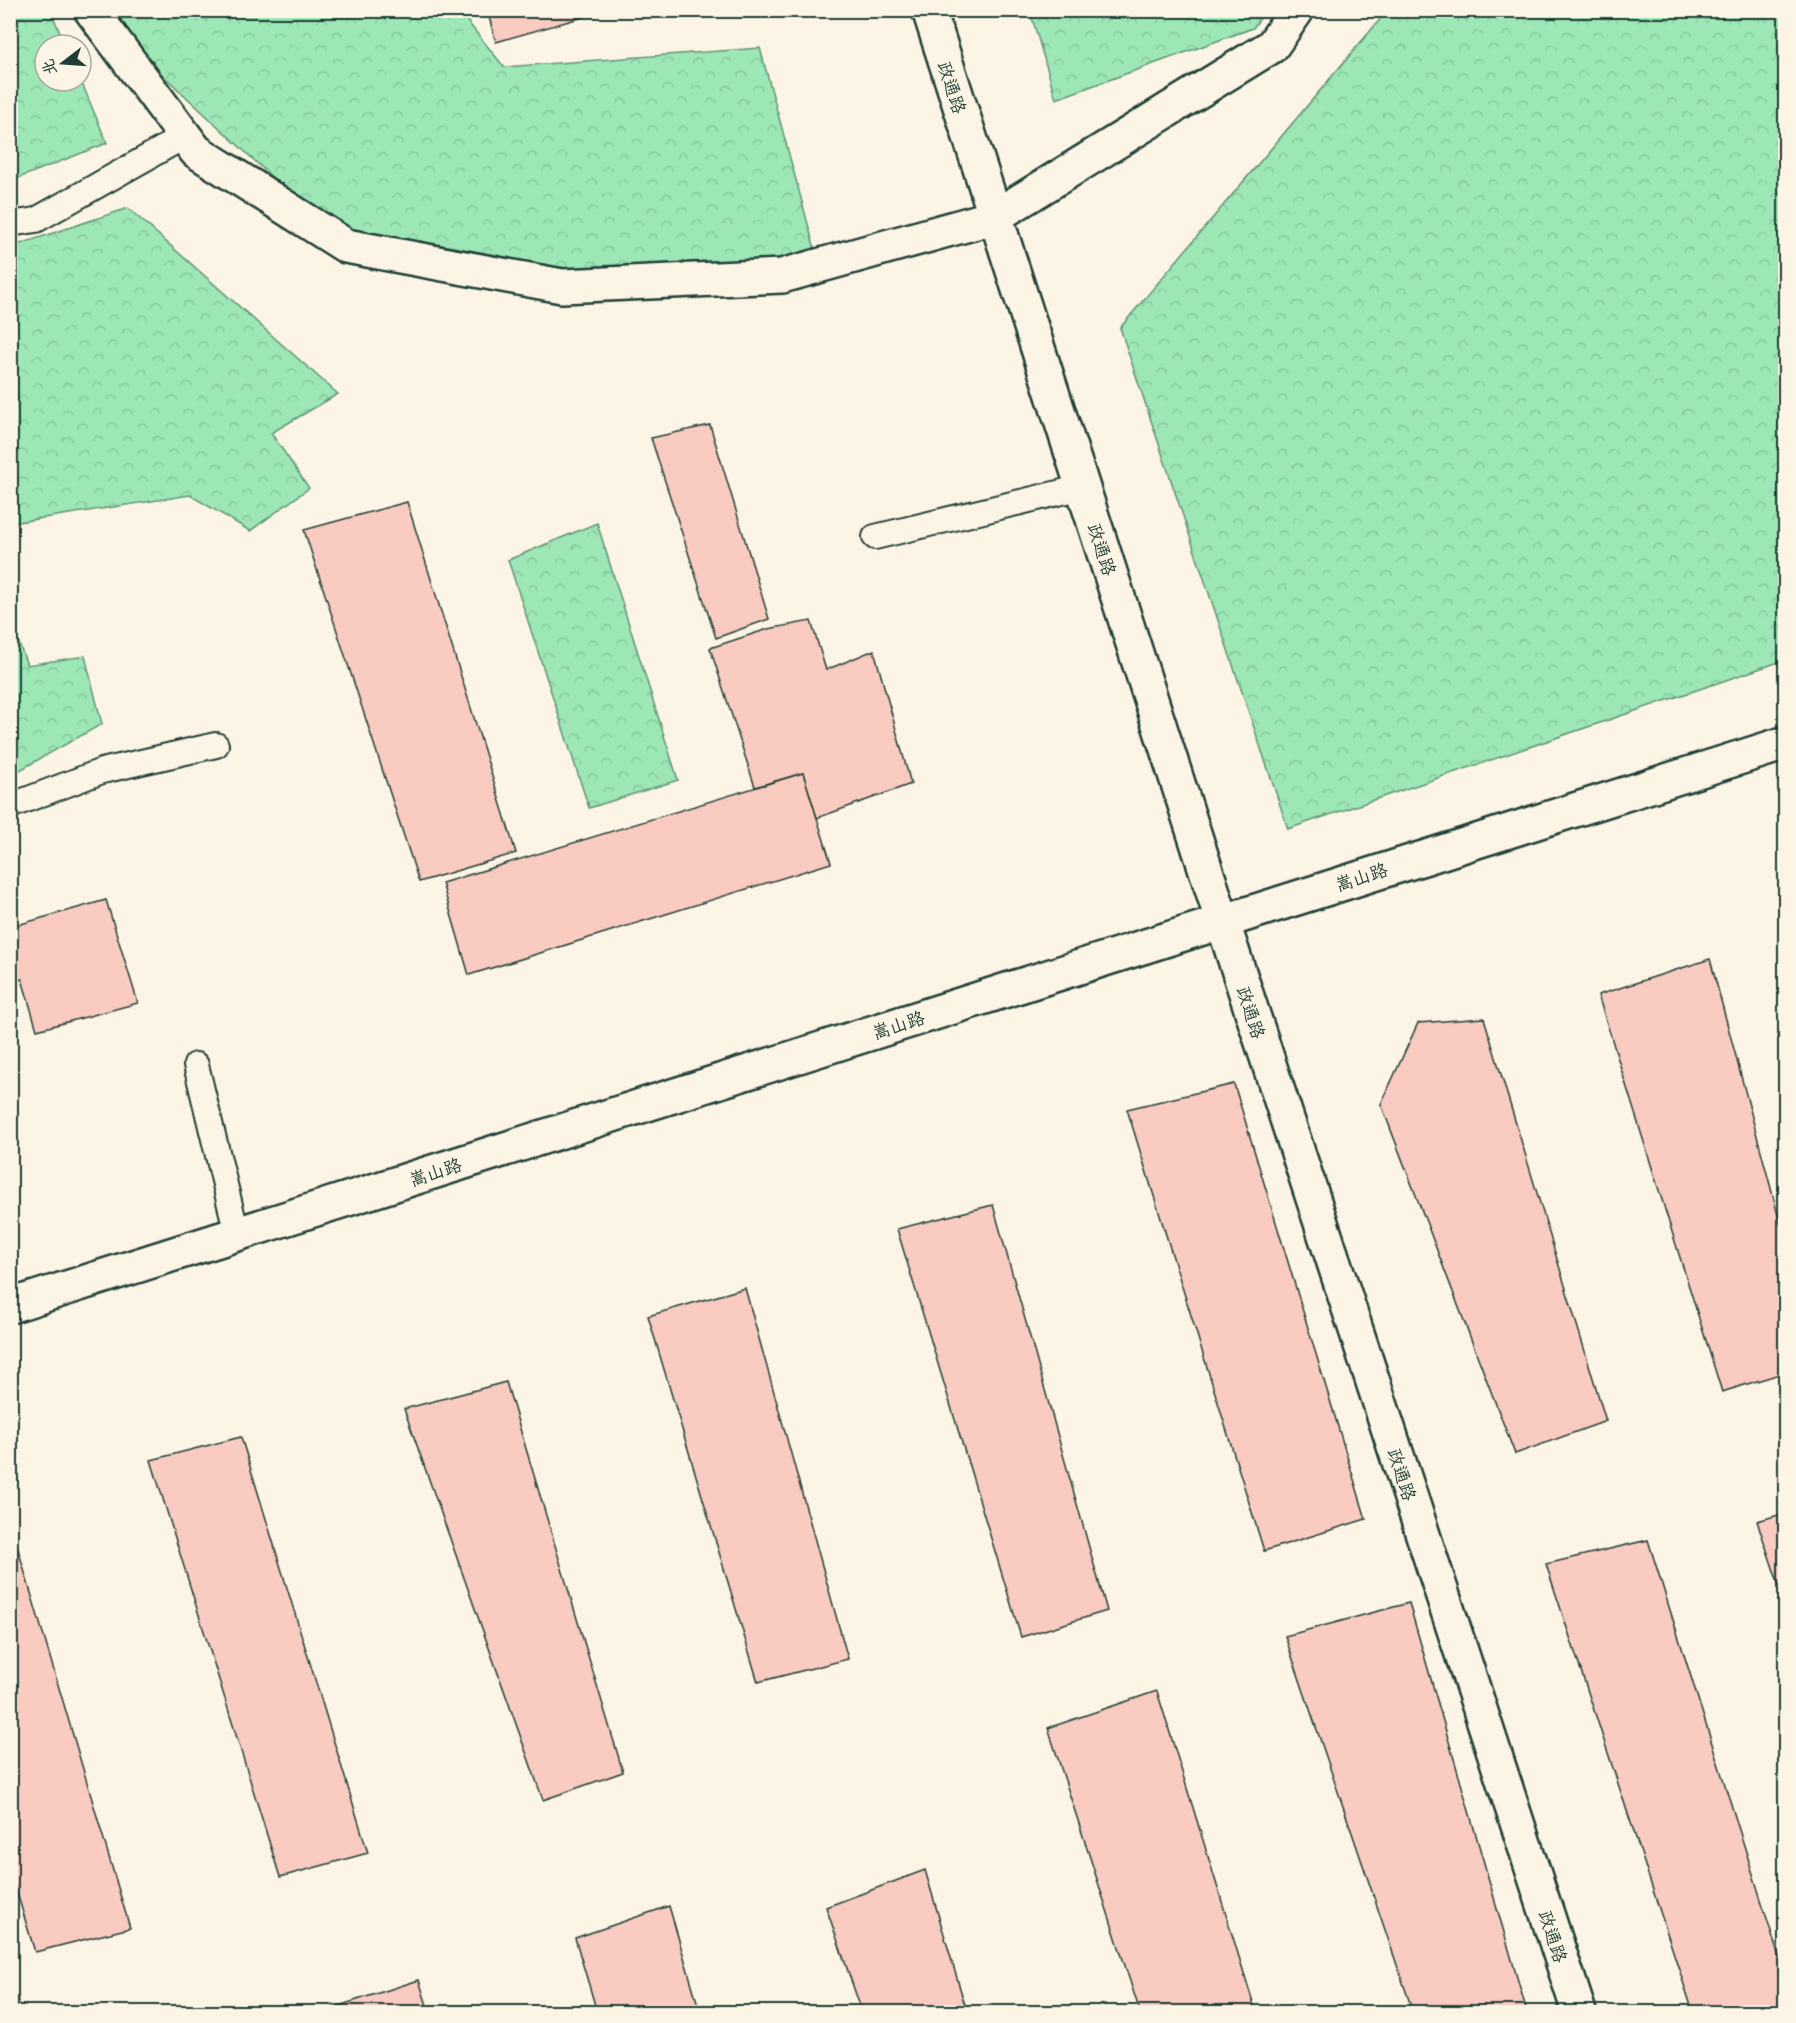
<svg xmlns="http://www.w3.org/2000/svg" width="1796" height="2023" font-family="'Playpen Sans','LXGW WenKai TC',sans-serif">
  <defs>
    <pattern id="forest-crowns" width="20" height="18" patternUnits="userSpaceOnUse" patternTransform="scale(1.5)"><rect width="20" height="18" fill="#9de6b6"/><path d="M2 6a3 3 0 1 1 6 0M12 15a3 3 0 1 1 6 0" fill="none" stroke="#87c69d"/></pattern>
  </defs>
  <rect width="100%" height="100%" fill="#fcf5e5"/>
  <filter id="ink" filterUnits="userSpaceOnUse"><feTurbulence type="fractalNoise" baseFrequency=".0167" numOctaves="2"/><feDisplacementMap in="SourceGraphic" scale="12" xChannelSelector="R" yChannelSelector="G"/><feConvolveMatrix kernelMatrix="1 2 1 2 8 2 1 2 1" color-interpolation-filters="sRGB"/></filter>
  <g filter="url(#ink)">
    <!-- forest -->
    <g fill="url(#forest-crowns)" stroke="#5e9275" stroke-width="1.5">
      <path d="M11,10L51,11L65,45H45V81H81L107,143L11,181Z"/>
      <path d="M94,11H459L504,67L760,48L817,257L562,286L346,246Z"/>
      <path d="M1030,11V10L1265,11L1253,28L1056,99Z"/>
      <path d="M1387,11H1785V660L1288,829L1120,328Z"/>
      <path d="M128,208L338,394L271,433L309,488L250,531L190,495L11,523V247Z"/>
      <path d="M597,523L678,780L589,808L508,560Z"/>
      <path d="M10,619L27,665L85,656L102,724L11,775Z"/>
    </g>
    <!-- building -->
    <g fill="#facbc0" stroke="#1f3d34" stroke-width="1.5">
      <path d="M487,10H593L594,14L496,42Z"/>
      <path d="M710,425L769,619L716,638L651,438Z"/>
      <path d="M407,502L516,853L419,882L304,530Z"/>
      <path d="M811,621L826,670L874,650L911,784L817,818L803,773L755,787L710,648L768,629Z"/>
      <path d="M803,773L831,863L469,975L442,883Z"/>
      <path d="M106,900L138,1003L37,1030L22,979L10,983V927Z"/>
      <path d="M1710,959L1786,1245V1372L1722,1392L1598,995Z"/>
      <path d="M1484,1018L1606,1421L1515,1454L1381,1104L1418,1023Z"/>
      <path d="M1234,1084L1366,1519L1264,1551L1127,1109Z"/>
      <path d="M993,1205L1107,1611L1021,1637L897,1229Z"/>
      <path d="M745,1288L848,1659L758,1682L648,1316Z"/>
      <path d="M506,1382L623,1772L543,1800L404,1409Z"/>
      <path d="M241,1437L368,1853L280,1877L151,1460Z"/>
      <path d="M1786,1513V1606L1757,1521Z"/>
      <path d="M10,1522L130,1928L35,1952L10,1870Z"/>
      <path d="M1648,1540L1786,1979V2012H1693L1546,1564Z"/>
      <path d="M1409,1603L1527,2012H1413L1285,1636Z"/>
      <path d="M1157,1691L1256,2012H1140L1048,1728Z"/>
      <path d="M925,1870L967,2012H862L826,1907Z"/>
      <path d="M669,1906L700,2012H597L575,1938Z"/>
      <path d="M419,1980L429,2012H320Z"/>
    </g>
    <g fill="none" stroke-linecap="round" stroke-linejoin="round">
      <!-- lane casing -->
      <g stroke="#1f3d34" stroke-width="28">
        <g id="lane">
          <path d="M10,224L36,220L185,136"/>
          <path d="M875,537L1083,487"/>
          <path d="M10,806L102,771L216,745"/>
          <path d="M196,1065L237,1234"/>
        </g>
      </g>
      <!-- street casing -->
      <g stroke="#1f3d34" stroke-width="38">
        <g id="street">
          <path d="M91,10L196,151L346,246L562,286L782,276L994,217L1272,46L1297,10"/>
          <path d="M929,10L1222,920L1579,2012"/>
        </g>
      </g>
      <!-- secondary casing -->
      <g stroke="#1f3d34" stroke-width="38">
        <path id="secondary" d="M10,1306L1786,743"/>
      </g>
      <!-- lane -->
      <use href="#lane" stroke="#fcf5e5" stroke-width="24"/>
      <!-- street -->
      <use href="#street" stroke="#fcf5e5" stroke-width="33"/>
      <!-- secondary -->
      <use href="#secondary" stroke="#fcf5e5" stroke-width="33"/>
    </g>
  </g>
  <g text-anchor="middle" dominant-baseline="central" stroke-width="5" stroke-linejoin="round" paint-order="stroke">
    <!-- street labels -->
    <g font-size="18" fill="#1f3d34" stroke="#fcf5e5">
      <text transform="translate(953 87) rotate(72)">政通路</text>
      <text transform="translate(1103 549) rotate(72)">政通路</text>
      <text transform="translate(1361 876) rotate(-18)">嵩山路</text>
      <text transform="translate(1252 1012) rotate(72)">政通路</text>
      <text transform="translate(898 1024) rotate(-18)">嵩山路</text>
      <text transform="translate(435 1171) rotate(-18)">嵩山路</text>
      <text transform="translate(1403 1474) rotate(72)">政通路</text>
      <text transform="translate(1554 1936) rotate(72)">政通路</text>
    </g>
  </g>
  <!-- margin -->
  <rect width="1796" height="2023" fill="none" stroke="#fcf5e5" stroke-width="36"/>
  <rect x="18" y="18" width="1760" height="1987" fill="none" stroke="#1f3d34" stroke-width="2" filter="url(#ink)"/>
  <!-- north arrow -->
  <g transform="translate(63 63) rotate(253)"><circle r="28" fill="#fcf5e5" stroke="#a4ab9e" stroke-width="1.5"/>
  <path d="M0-4.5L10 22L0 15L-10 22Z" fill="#1f3d34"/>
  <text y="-9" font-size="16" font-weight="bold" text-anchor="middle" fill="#1f3d34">北</text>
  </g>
</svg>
